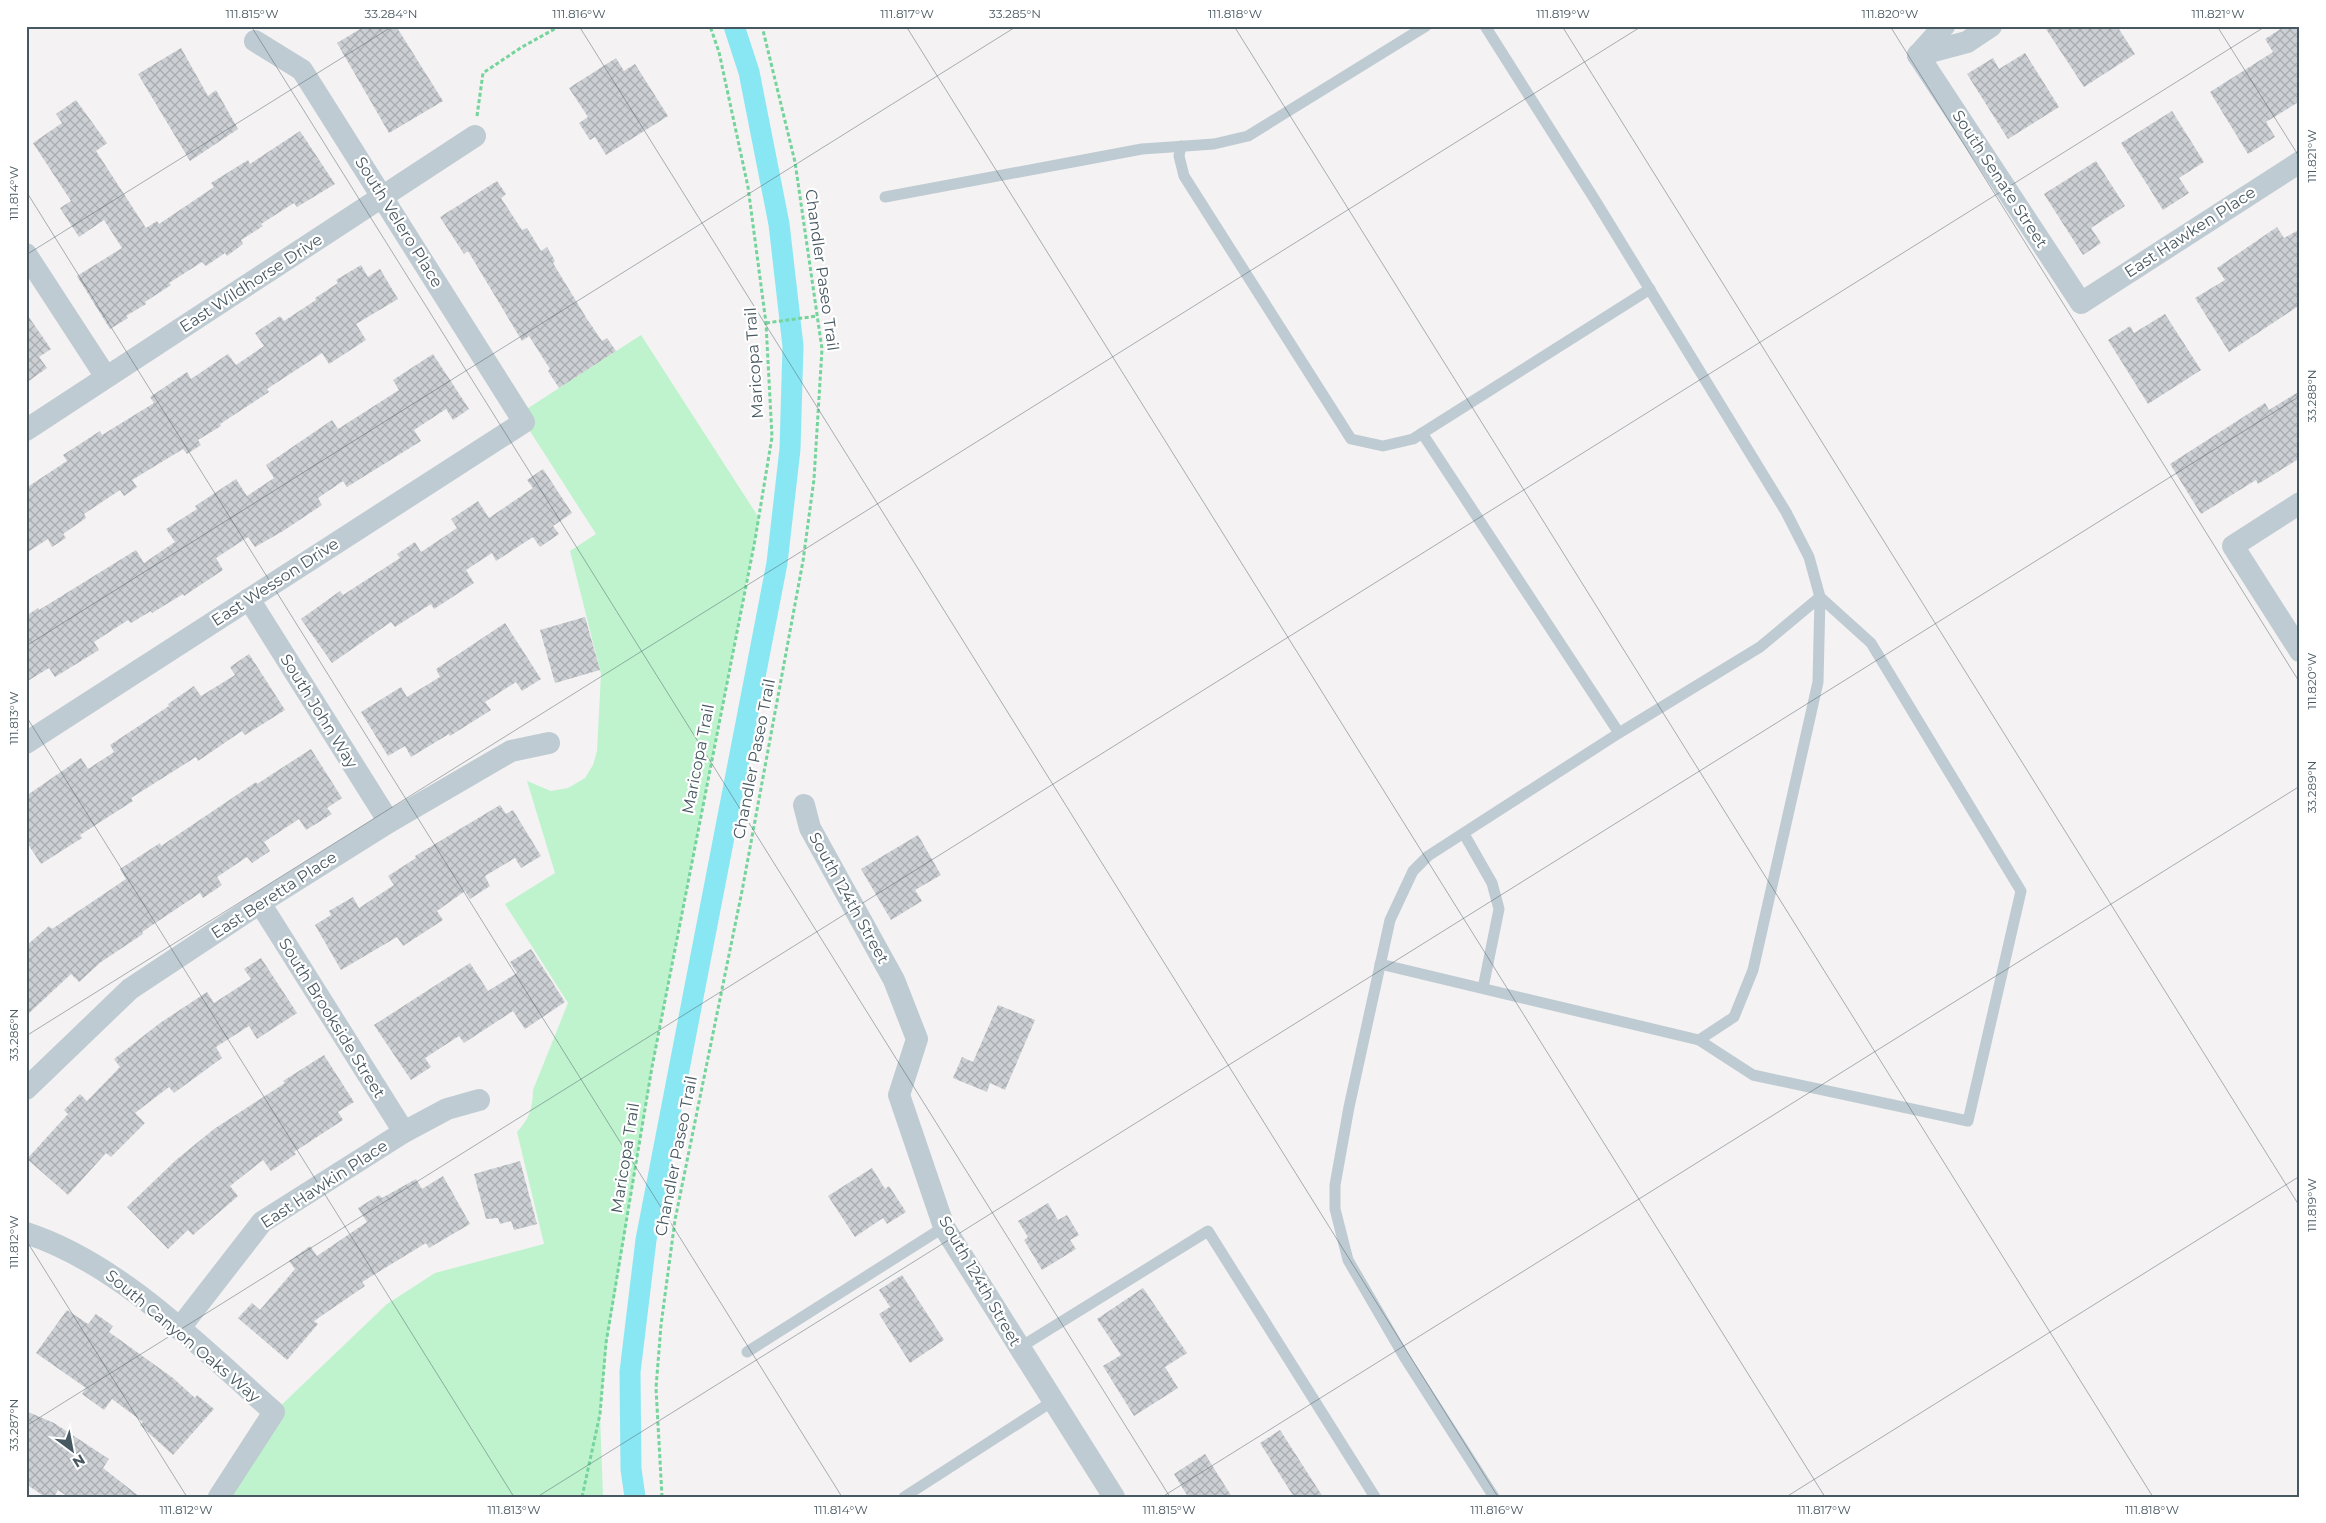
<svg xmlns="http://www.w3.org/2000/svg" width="2326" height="1523" font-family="Montserrat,sans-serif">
  <defs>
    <pattern id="building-cross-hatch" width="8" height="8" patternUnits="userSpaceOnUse" patternTransform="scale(1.25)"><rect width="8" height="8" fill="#ccd0d4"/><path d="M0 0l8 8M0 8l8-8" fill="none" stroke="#a8acaf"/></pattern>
  </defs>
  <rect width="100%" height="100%" fill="#f4f2f2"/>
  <!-- green -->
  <path fill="#bff3ce" d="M641,335L759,518L652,1067L607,1343L600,1414L603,1497H219L274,1412L387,1304L435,1273L544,1244L517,1132C529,1119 533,1108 533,1090L568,1003L505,904L555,873L527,781L551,791L568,788L585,778L593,765L597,751L601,674L570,551L596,534L519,414Z"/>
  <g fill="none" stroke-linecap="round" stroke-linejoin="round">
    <!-- canal -->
    <path stroke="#89e7f3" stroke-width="21" d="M635,1497L631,1469L630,1372L646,1240L777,563L790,449L793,346L779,224L749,72L734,26"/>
  </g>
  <!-- building -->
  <g fill="url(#building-cross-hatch)">
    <path d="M365,26H396L443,101L389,133L337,43Z"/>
    <path d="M2044,26H2117L2135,54L2084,87Z"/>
    <path d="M2285,26H2300V101L2266,122L2275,137L2248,154L2210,92L2273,52L2265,39Z"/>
    <path d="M181,48L208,96L216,90L238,129L190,161L138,74Z"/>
    <path d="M2025,53L2059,107L2008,139L1967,74L1993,58L1999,69Z"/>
    <path d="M616,58L624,71L635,64L668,116L606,155L595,137L590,140L579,123L588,117L569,88Z"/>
    <path d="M76,100L107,143L96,151L146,228L157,221L159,224L214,187L211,183L248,160L250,164L300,131L335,184L297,207L294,203L261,224L263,226L241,240L243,244L227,256L225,253L206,266L202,262L169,283L171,285L145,302L146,304L126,316L128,318L110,329L77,276L122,248L104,220L79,237L60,208L71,201L33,143L62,123L56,114Z"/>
    <path d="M2172,111L2204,162L2179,178L2189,193L2163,210L2121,143Z"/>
    <path d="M2096,161L2125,206L2091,228L2101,243L2083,255L2044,194Z"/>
    <path d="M497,181L506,194L501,198L522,230L527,228L541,251L547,247L555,261L553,263L587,319L602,341L607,338L616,351L559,388L548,371L550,369L529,336L522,341L468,251L464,254L440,217Z"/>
    <path d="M2277,227L2284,238L2300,229V305L2229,352L2195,298L2225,280L2217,268Z"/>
    <path d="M361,265L368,277L380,269L398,299L356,324L366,340L329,364L322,353L267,389L269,392L220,424L221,426L198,440L201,445L187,454L183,449L132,480L137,487L124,496L120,490L84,514L86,518L63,534L66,538L52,547L48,539L26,553V488L67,461L63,455L100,431L102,435L154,403L150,397L187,372L191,379L228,354L236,365L264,346L255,333L280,316L284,321L316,300L315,298L338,283L336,280Z"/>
    <path d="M26,313L51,349L39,357L47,368L26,383Z"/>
    <path d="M2165,314L2201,370L2148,404L2108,340L2130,326L2134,333Z"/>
    <path d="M433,354L469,409L453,420L446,409L414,430L421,441L347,487L343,481L318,498L322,505L283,531L255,547L248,537L216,558L223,570L184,596L183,594L152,613L151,611L131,623L128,620L94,642L99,650L55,677L49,668L26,682V616L38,608L39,610L136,550L144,563L175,542L166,529L197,509L195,506L236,479L247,496L274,478L266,465L332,420L338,429L399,390L393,380Z"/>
    <path d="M2300,391V458L2258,484L2256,480L2201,514L2170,464L2265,403L2269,410Z"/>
    <path d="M543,469L572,513L553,526L559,534L540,547L533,537L496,561L492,553L466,570L474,583L434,609L431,604L395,627L391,622L332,663L301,619L340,591L343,595L400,558L397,554L415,542L421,552L457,528L451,519L478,501L489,518L533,488L527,480Z"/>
    <path d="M585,617L600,670L555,683L540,630Z"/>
    <path d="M505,623L541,679L522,691L516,682L485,702L491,710L450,736L449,734L411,757L405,746L388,756L361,712L401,687L407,697L440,677L436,669Z"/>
    <path d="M249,654L285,710L245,735L242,731L198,761L196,757L131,798L133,801L80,835L82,838L41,864L26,841V796L81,758L88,769L114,752L110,745L169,706L168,704L194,686L201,696L235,675L230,667Z"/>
    <path d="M311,749L342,798L327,808L332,814L306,830L299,819L264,842L270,851L252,863L247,857L217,877L222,885L203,898L200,893L142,932L143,934L101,962L79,982L71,974L26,1016V946L49,926L52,929L126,879L120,869L160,843L161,846L256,782L257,784Z"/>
    <path d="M500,805L506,814L513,810L541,856L521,868L515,858L485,876L490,886L470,899L465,891L437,911L443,920L403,946L397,937L341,970L315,925L331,915L329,911L353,897L359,908L394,885L388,876L416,858L415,856Z"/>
    <path d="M918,835L941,875L915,890L922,901L891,920L861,869Z"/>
    <path d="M531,949L565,1002L525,1029L513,1011L464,1043L459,1036L425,1058L431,1067L411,1080L374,1025L470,963L488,991L517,973L510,962Z"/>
    <path d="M261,958L297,1013L257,1039L249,1026L216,1047L222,1058L174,1093L169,1087L135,1113L145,1123L111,1157L106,1153L68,1195L27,1159L68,1114L64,1110L80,1094L87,1101L120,1067L114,1059L160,1023L207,992L214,1003L251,979L244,969Z"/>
    <path d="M998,1005L1035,1020L1005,1090L990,1083L987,1092L953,1078L962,1057L973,1062Z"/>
    <path d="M324,1055L354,1102L338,1112L343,1120L294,1152L296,1154L271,1171L263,1160L230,1186L238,1196L193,1235L188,1230L168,1249L127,1207L176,1160L214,1129L285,1083L283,1081Z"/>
    <path d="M520,1161L537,1224L514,1230L511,1221L500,1224L498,1218L486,1219L474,1174Z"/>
    <path d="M872,1168L885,1189L889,1186L906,1212L887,1224L883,1218L855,1237L828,1196Z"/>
    <path d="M443,1176L470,1224L429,1248L426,1243L362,1282L365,1286L314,1321L318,1324L287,1360L238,1318L252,1303L260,1310L295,1269L289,1261L310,1246L317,1256L367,1222L358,1208L379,1195L382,1198L416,1179L422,1189Z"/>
    <path d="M1048,1203L1058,1220L1067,1215L1079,1235L1070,1240L1076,1249L1042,1270L1024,1240L1028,1237L1018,1221Z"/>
    <path d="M902,1275L944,1340L910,1363L879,1314L890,1307L879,1290Z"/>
    <path d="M1143,1288L1187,1353L1165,1367L1178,1388L1134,1416L1103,1366L1121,1355L1097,1319Z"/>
    <path d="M67,1310L88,1324L96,1314L113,1326L109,1332L173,1378L195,1398L197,1395L214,1409L173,1455L140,1425L143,1422L112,1399L104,1410L82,1394L86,1388L36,1353Z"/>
    <path d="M26,1411L54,1423L109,1459L103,1468L140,1497H68L58,1490L54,1497H45L26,1484Z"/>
    <path d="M1280,1430L1323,1497H1294L1260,1443Z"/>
    <path d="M1205,1454L1232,1497H1188L1174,1474Z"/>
  </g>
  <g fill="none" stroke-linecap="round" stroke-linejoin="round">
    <!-- path -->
    <g stroke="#74d49c" stroke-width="3" stroke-dasharray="4 2.5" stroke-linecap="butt">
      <path d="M477,116L483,73L522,47L560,26"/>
      <path d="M766,323L817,316"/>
      <path d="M582,1497L600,1414L606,1343L652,1067L755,540L772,437L766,323L748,187L719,52L710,26"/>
      <path d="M662,1497L656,1388L661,1325L675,1220L742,891L803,561L814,479L822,349L795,162L762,26"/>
    </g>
    <!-- service -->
    <g stroke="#bfcbd2" stroke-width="11">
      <path d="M1181,146L1179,156L1184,176L1351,439L1383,446L1413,439L1650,289"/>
      <path d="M885,197L1142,149L1214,144L1248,136L1426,26"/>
      <path d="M1422,433L1619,733"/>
      <path d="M1464,834L1492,883L1499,909L1483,988"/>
      <path d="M1380,964L1699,1040L1734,1017L1753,970L1818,682L1820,597L1809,557L1786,512L1595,200L1485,26"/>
      <path d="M1019,1348L1208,1231L1375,1497"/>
      <path d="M747,1352L944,1227"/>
      <path d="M904,1497L1053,1401"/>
      <path d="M1494,1497L1405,1358L1348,1260L1335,1209V1185L1349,1107L1390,920L1413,871L1428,856L1619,733L1760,647L1820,597L1871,643L2021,891L1968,1121L1753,1075L1699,1040"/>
    </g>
    <!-- minor -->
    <g stroke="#bfcbd2" stroke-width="22">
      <path d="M1918,55L2081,303L2300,162"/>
      <path d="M1918,55L1967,42L1991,26"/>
      <path d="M1918,55L1944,26"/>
      <path d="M26,254L106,377"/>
      <path d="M26,430L475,136"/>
      <path d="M2300,503L2233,546L2300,651"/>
      <path d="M249,599L389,822"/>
      <path d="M26,743L524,422L302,70L255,41"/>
      <path d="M804,805L810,828L894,980L917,1039L899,1095L944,1227L1114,1497"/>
      <path d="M260,903L404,1132"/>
      <path d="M26,1089L130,989L260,903L389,822L511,751L549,743"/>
      <path d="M26,1233C119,1263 202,1348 274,1412L219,1497"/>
      <path d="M179,1329L262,1222L404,1132L447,1109L479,1100"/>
    </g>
  </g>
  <!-- ticks -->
  <path fill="none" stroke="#485861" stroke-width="1" stroke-opacity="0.45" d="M251,26L1170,1497M579,26L1498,1497M906,26L1825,1497M1234,26L2153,1497M1562,26L2300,1207M1890,26L2300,683M2217,26L2300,158M26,191L842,1497M26,255L393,26M26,646L1017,26M26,716L514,1497M26,1036L1642,26M26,1240L187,1497M26,1426L2266,26M537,1497L2300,396M1162,1497L2300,786M1786,1497L2300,1176"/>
  <g text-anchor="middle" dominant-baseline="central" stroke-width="4.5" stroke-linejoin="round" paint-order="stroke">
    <!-- street labels -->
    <g font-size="16" fill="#485861" stroke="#fff">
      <text transform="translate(2000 179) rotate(57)">South Senate Street</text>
      <text transform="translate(399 222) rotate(58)">South Velero Place</text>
      <text transform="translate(2190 232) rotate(-33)">East Hawken Place</text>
      <text transform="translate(822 270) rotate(82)">Chandler Paseo Trail</text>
      <text transform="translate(251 283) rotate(-33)">East Wildhorse Drive</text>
      <text transform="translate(754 363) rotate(-94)">Maricopa Trail</text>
      <text transform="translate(275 582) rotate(-33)">East Wesson Drive</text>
      <text transform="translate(319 711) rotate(58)">South John Way</text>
      <text transform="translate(698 759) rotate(-79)">Maricopa Trail</text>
      <text transform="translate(754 759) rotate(-79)">Chandler Paseo Trail</text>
      <text transform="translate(274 895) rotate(-33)">East Beretta Place</text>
      <text transform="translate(849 898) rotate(61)">South 124th Street</text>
      <text transform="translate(332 1018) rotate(58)">South Brookside Street</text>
      <text transform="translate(676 1156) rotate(-79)">Chandler Paseo Trail</text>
      <text transform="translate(625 1158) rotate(-81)">Maricopa Trail</text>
      <text transform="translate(324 1184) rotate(-33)">East Hawkin Place</text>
      <text transform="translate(980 1281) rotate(60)">South 124th Street</text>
      <text transform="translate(183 1336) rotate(40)">South Canyon Oaks Way</text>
    </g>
  </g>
  <!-- border -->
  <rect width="2326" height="1523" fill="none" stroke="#ffffff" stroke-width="55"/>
  <!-- north arrow -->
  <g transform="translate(72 1450) rotate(148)" stroke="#ffffff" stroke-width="4" paint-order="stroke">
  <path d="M0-4L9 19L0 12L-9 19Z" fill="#485861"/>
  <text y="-8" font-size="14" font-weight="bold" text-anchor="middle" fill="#485861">N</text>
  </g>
  <rect x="28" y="28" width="2270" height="1468" fill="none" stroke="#485861" stroke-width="2"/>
  <g font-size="12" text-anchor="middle" fill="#485861">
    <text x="252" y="18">111.815°W</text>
    <text x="391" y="18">33.284°N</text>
    <text x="579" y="18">111.816°W</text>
    <text x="907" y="18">111.817°W</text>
    <text x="1015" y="18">33.285°N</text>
    <text x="1235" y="18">111.818°W</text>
    <text x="1563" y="18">111.819°W</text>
    <text x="1890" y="18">111.820°W</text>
    <text x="2218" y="18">111.821°W</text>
    <text transform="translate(2312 156) rotate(-90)" y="4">111.821°W</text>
    <text transform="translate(14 193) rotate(-90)" y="4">111.814°W</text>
    <text transform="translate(2312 396) rotate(-90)" y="4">33.288°N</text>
    <text transform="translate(2312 681) rotate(-90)" y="4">111.820°W</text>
    <text transform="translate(14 718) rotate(-90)" y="4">111.813°W</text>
    <text transform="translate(2312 787) rotate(-90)" y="4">33.289°N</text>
    <text transform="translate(14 1035) rotate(-90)" y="4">33.286°N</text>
    <text transform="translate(2312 1205) rotate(-90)" y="4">111.819°W</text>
    <text transform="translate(14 1242) rotate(-90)" y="4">111.812°W</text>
    <text transform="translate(14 1425) rotate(-90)" y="4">33.287°N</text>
    <text x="186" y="1514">111.812°W</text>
    <text x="514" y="1514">111.813°W</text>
    <text x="841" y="1514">111.814°W</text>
    <text x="1169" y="1514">111.815°W</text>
    <text x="1497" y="1514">111.816°W</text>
    <text x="1824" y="1514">111.817°W</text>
    <text x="2152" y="1514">111.818°W</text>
  </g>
</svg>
